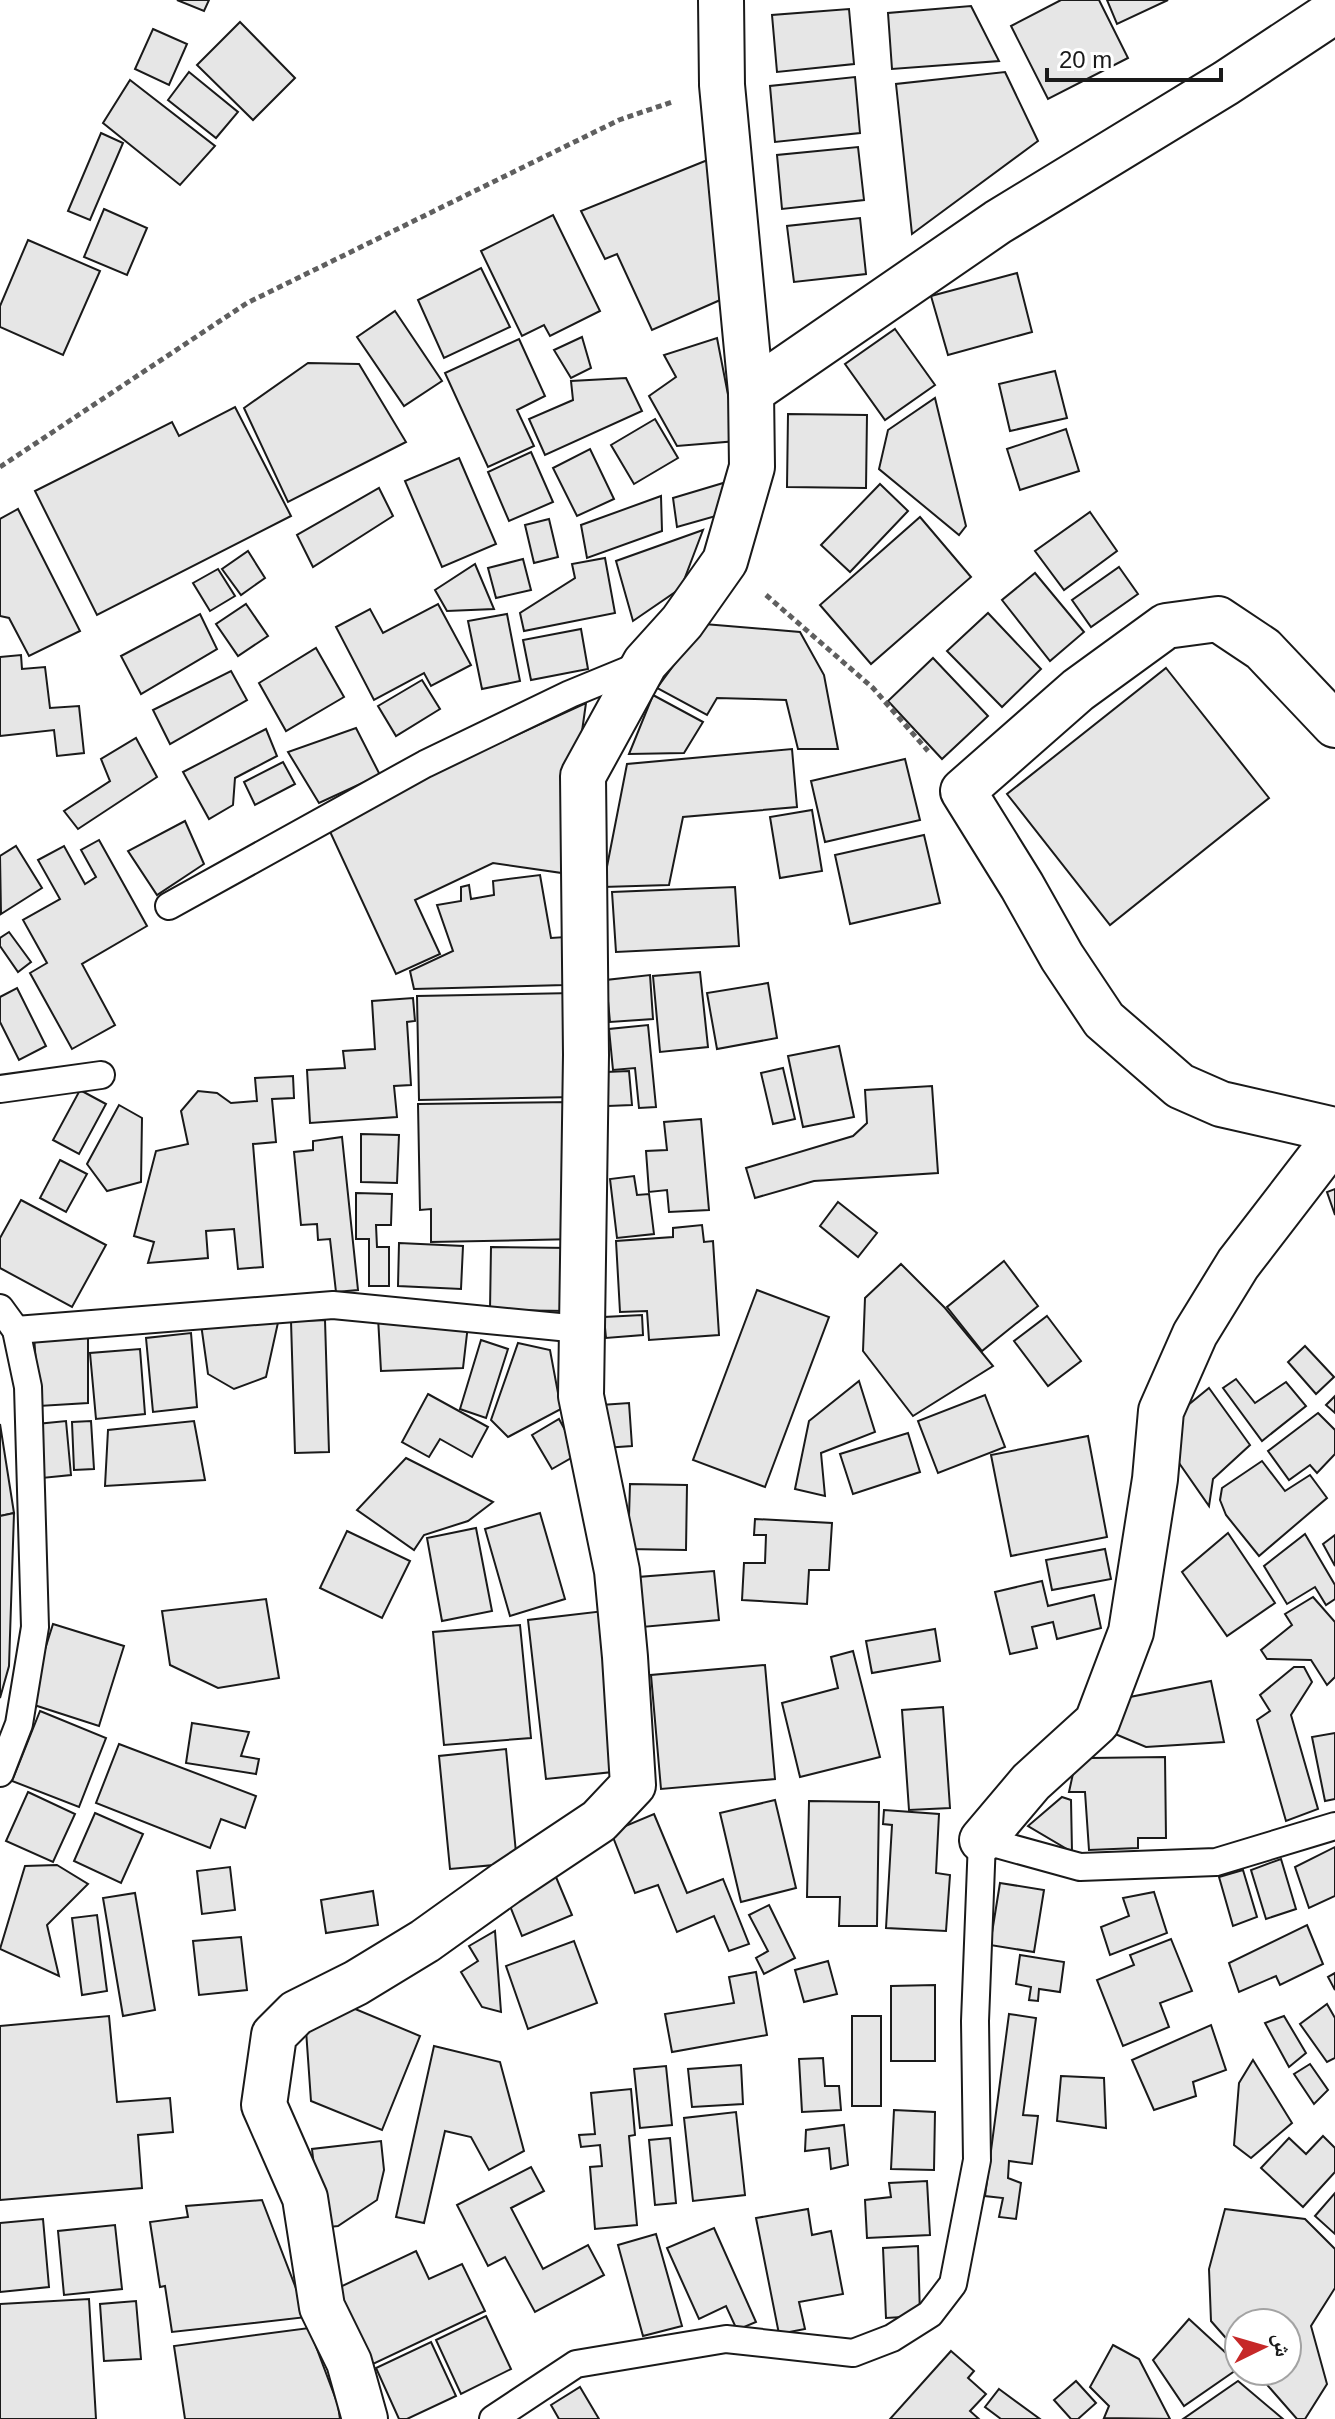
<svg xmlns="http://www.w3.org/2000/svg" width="1335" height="2419" font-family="Helvetica,'Noto Naskh Arabic',sans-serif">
  <rect width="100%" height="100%" fill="#fff"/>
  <!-- building -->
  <g fill="#e6e6e6" stroke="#1a1a1a" stroke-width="2">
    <path d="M177,0H209L204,11Z"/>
    <path d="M1061,0H1099L1128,58L1048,99L1011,26Z"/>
    <path d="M1107,0H1168L1117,24Z"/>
    <path d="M971,6L999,61L892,69L888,13Z"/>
    <path d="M849,9L854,64L777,72L772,15Z"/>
    <path d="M240,22L295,78L253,120L197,65Z"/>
    <path d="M153,29L187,44L169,85L135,69Z"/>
    <path d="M189,72L238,112L216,138L168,100Z"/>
    <path d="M1005,72L1038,141L912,234L896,84Z"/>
    <path d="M855,77L860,133L775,142L770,86Z"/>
    <path d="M130,80L215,146L180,185L103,123Z"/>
    <path d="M101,133L123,143L90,220L68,211Z"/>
    <path d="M858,147L864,200L782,209L777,155Z"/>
    <path d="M715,157L727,297L652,330L617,254L605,259L581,211Z"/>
    <path d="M104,209L147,228L127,275L84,257Z"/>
    <path d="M553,215L600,311L550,336L544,325L522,336L481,251Z"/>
    <path d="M860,218L866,274L794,282L787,226Z"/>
    <path d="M28,240L100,271L63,355L0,327V306Z"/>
    <path d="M481,268L510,327L444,358L418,300Z"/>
    <path d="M1017,273L1032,332L948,355L931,296Z"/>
    <path d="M395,311L442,381L404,406L357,337Z"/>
    <path d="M895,329L935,385L885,420L845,364Z"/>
    <path d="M582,337L591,368L571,378L554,350Z"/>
    <path d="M717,338L737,441L677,446L649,396L676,377L664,355Z"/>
    <path d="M519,339L545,396L517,410L534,446L488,467L445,373Z"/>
    <path d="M308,363L359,364L406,442L288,502L244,408Z"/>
    <path d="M1055,371L1067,418L1010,431L999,384Z"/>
    <path d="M626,378L642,411L545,455L529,419L573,400L571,381Z"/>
    <path d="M935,398L966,526L959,535L879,469L888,430Z"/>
    <path d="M235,407L291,516L97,615L35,491L172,422L179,436Z"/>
    <path d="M788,414L867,415L866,488L787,487Z"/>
    <path d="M655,419L678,458L634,484L611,445Z"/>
    <path d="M1066,429L1079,471L1020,490L1007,449Z"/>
    <path d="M590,449L614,499L577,516L553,468Z"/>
    <path d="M531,452L553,502L509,521L488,472Z"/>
    <path d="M459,458L496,544L442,567L405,481Z"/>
    <path d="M740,478L737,510L677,527L673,498Z"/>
    <path d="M880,484L908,511L850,572L821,545Z"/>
    <path d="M379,488L393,516L313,567L297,535Z"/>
    <path d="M661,496L662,531L587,558L581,525Z"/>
    <path d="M18,509L80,631L29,656L9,618L0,616V519Z"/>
    <path d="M1090,512L1117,551L1064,590L1035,551Z"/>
    <path d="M920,517L971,577L871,664L820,605Z"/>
    <path d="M549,519L558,557L534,563L525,525Z"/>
    <path d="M703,530L681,588L633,621L616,561Z"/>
    <path d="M248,551L265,578L241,595L222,569Z"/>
    <path d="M605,558L615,613L524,631L520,613L575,578L572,564Z"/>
    <path d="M523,559L531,590L496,598L488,568Z"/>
    <path d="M475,564L494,609L447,611L435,590Z"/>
    <path d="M1119,567L1138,594L1091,627L1072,600Z"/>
    <path d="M218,569L235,596L210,611L193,583Z"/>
    <path d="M1035,573L1084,632L1050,661L1002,600Z"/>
    <path d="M246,604L268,636L238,656L216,624Z"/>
    <path d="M438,604L471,665L431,686L424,673L374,700L336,627L370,609L383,633Z"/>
    <path d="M988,613L1041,669L1002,707L947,651Z"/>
    <path d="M200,614L217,649L141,694L121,656Z"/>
    <path d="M507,614L520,681L482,689L468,621Z"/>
    <path d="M704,624L800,632L824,675L838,749H798L786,700L717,698L707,715L657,688Z"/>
    <path d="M581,629L588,669L531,680L523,640Z"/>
    <path d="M316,648L344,697L286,731L259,683Z"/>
    <path d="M21,655L22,669L45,667L50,708L79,706L84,753L57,756L54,730L0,736V657Z"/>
    <path d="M933,658L988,716L942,759L888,701Z"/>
    <path d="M1166,668L1269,798L1110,925L1007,794Z"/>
    <path d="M231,671L247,700L170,744L153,710Z"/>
    <path d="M422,680L440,709L396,736L378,706Z"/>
    <path d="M653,695L703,722L684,753L629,754Z"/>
    <path d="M586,703L562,873L493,863L415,900L440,954L396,974L326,823Z"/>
    <path d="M356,728L380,775L319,803L288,752Z"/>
    <path d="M266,729L277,756L235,778L233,805L209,819L183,772Z"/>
    <path d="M136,738L157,777L78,829L64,811L110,781L101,759Z"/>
    <path d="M792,749L797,807L683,817L669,885L603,887L627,764Z"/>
    <path d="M905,759L920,820L825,842L811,781Z"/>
    <path d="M283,762L295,784L255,805L244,782Z"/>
    <path d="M812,810L822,871L780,878L770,817Z"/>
    <path d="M185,821L204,864L157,895L128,851Z"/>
    <path d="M924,835L940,903L850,924L835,855Z"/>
    <path d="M99,840L147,926L82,964L115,1025L72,1049L30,973L47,963L23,920L60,899L38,860L64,846L85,884L96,877L81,850Z"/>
    <path d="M16,846L42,888L1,914L0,856Z"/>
    <path d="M540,875L551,938L566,937L565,985L414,989L410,971L453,951L437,905L461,901V887L469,885L471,899L494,895L493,881Z"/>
    <path d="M735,887L739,946L616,952L612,892Z"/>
    <path d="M9,932L31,962L18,972L0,946V938Z"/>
    <path d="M700,972L708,1047L660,1052L653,976Z"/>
    <path d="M650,975L653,1019L610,1022L606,980Z"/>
    <path d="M768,983L777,1038L717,1049L707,993Z"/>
    <path d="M17,988L46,1046L19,1060L0,1022V997Z"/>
    <path d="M574,993L576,1097L419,1100L417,996Z"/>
    <path d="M413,998L415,1021L407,1022L411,1085L394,1086L397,1117L310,1123L307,1070L345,1068L343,1051L375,1049L372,1001Z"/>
    <path d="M648,1025L656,1107L639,1108L635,1068L613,1070L609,1029Z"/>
    <path d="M839,1046L854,1117L803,1127L788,1056Z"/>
    <path d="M783,1068L795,1119L773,1124L761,1073Z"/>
    <path d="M629,1071L632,1105L608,1106L606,1072Z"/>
    <path d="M293,1076L294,1098L272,1099L276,1142L253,1144L263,1267L238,1269L234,1229L206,1231L208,1258L148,1263L154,1242L134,1236L156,1151L188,1144L181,1111L198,1091L217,1093L231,1103L257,1101L255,1078Z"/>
    <path d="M932,1086L938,1173L814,1181L755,1198L746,1168L853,1136L867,1123L865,1090Z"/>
    <path d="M80,1090L106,1104L79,1154L53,1140Z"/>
    <path d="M575,1102L577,1239L431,1242V1209L420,1210L418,1104Z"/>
    <path d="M119,1105L142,1118L141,1182L107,1191L87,1164Z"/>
    <path d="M701,1119L709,1210L669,1212L667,1190L649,1192L646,1151L667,1150L664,1122Z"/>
    <path d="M361,1134L399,1135L397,1183L361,1182Z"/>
    <path d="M342,1137L358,1290L336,1292L330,1239L318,1240L317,1224L301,1225L294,1152L313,1150V1141Z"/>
    <path d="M60,1160L87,1174L66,1212L40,1198Z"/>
    <path d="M634,1176L637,1195L649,1194L654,1234L617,1238L610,1179Z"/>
    <path d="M1335,1189V1215L1327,1192Z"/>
    <path d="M356,1193L392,1194L391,1225H376L377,1247H389V1286H369V1239H356Z"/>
    <path d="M21,1200L106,1245L72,1307L0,1268V1238Z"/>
    <path d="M838,1202L877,1233L858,1257L820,1226Z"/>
    <path d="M702,1225L704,1242L713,1241L719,1335L649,1340L647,1311L620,1312L616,1241L673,1237V1228Z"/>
    <path d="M399,1243L463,1246L461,1289L398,1286Z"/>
    <path d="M491,1247L571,1248L570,1311L490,1310Z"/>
    <path d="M1004,1261L1038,1306L982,1351L947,1307Z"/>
    <path d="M901,1264L945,1308L993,1366L913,1416L863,1351L865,1298Z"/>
    <path d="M757,1290L829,1317L765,1487L693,1460Z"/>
    <path d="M642,1315L643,1335L606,1338L604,1317Z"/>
    <path d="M1047,1316L1081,1361L1048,1386L1014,1341Z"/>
    <path d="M200,1317L279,1318L266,1377L234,1389L208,1374Z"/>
    <path d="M378,1317L468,1325L463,1368L381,1371Z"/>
    <path d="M325,1320L329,1452L295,1453L291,1321Z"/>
    <path d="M88,1333V1403L39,1406L34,1336Z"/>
    <path d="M191,1333L197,1407L153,1412L146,1338Z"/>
    <path d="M481,1340L508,1349L486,1418L460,1409Z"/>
    <path d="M518,1343L550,1350L561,1409L508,1437L491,1420Z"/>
    <path d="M1305,1346L1334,1377L1316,1394L1288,1362Z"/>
    <path d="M140,1349L145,1414L96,1419L90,1353Z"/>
    <path d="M1236,1379L1255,1403L1286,1382L1306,1406L1262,1441L1223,1388Z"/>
    <path d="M859,1381L875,1432L821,1453L825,1496L795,1489L809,1421Z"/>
    <path d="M1209,1388L1250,1445L1213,1479L1209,1506L1170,1450L1171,1419Z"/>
    <path d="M428,1394L488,1427L472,1457L440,1439L429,1457L402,1442Z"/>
    <path d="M985,1395L1005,1447L938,1473L918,1421Z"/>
    <path d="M1335,1396V1413L1326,1405Z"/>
    <path d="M629,1403L632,1446L604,1448L601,1405Z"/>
    <path d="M1318,1413L1335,1430V1454L1317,1473L1310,1465L1289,1480L1268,1451Z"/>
    <path d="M559,1419L578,1454L552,1469L532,1435Z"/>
    <path d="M66,1421L71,1475L42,1478L37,1424Z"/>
    <path d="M91,1421L94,1469L74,1470L72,1422Z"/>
    <path d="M194,1421L205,1480L105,1486L108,1430Z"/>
    <path d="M0,1424L14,1513L0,1516Z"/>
    <path d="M908,1433L920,1472L853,1494L840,1454Z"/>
    <path d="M1088,1436L1107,1537L1011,1556L991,1455Z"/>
    <path d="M406,1458L493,1502L468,1521L424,1535L414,1550L357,1510Z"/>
    <path d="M1262,1461L1285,1491L1310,1475L1327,1498L1259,1556L1226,1515L1220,1500L1222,1488Z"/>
    <path d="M630,1484L687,1485L686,1550L628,1549Z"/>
    <path d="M14,1513L9,1666L0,1698V1516Z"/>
    <path d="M540,1513L565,1599L510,1616L485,1529Z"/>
    <path d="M755,1519L832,1523L829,1570H809L807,1604L742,1600L744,1563H765L766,1535H754Z"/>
    <path d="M476,1528L492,1611L442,1621L427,1538Z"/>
    <path d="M347,1531L410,1561L382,1618L320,1588Z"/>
    <path d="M1228,1533L1275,1603L1227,1636L1182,1572Z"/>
    <path d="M1305,1534L1335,1585V1599L1326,1605L1315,1587L1287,1604L1264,1566Z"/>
    <path d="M1335,1535V1566L1323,1544Z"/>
    <path d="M1105,1549L1111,1579L1052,1590L1046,1560Z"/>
    <path d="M714,1571L719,1620L642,1627L638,1577Z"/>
    <path d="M1042,1581L1048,1606L1094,1595L1101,1628L1057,1639L1053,1622L1032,1627L1037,1648L1010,1654L995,1592Z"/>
    <path d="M1313,1597L1335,1622V1677L1327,1685L1311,1660L1267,1659L1261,1650L1292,1625L1285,1614Z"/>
    <path d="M266,1599L279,1678L218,1688L170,1665L162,1611Z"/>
    <path d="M604,1611L622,1771L546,1779L528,1620Z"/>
    <path d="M53,1624L124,1646L99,1726L28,1703Z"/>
    <path d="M520,1625L531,1738L444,1745L433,1632Z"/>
    <path d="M935,1629L940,1661L872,1673L866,1641Z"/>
    <path d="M853,1651L880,1757L800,1777L782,1703L838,1688L831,1657Z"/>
    <path d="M765,1665L775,1779L661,1789L651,1675Z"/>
    <path d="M1294,1667H1304L1312,1682L1291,1715L1318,1809L1286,1821L1257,1720L1270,1711L1260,1695Z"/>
    <path d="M1211,1681L1224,1742L1146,1747L1108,1731L1130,1697Z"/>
    <path d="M943,1707L950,1808L909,1810L902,1710Z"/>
    <path d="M40,1711L106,1738L79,1807L12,1781Z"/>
    <path d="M192,1723L249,1732L241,1756L259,1759L256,1774L186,1763Z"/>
    <path d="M1335,1733V1799L1325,1801L1312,1737Z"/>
    <path d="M119,1744L256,1796L245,1828L221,1819L210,1848L96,1803Z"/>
    <path d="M506,1749L517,1863L450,1869L439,1756Z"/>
    <path d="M1165,1757L1166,1838H1138V1848L1089,1850L1085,1792H1069L1074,1769L1090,1758Z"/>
    <path d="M28,1792L75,1814L53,1862L6,1841Z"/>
    <path d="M1062,1797L1071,1800L1072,1852L1028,1826Z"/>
    <path d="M775,1800L796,1888L741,1902L720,1813Z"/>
    <path d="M809,1801L879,1802L877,1926H839L840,1897H807Z"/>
    <path d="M884,1810L939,1814L936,1873L950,1875L946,1931L886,1928L892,1825L883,1824Z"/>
    <path d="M95,1813L143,1834L121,1883L74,1861Z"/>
    <path d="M654,1814L687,1893L723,1879L749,1944L729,1951L714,1916L677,1932L658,1885L635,1893L611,1832Z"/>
    <path d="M1335,1847V1896L1309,1908L1295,1867Z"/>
    <path d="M1281,1859L1296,1909L1266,1919L1251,1870Z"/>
    <path d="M57,1865L88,1884L47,1925L59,1976L0,1949L25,1866Z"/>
    <path d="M230,1867L235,1910L202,1914L197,1871Z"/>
    <path d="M553,1870L572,1915L522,1936L504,1891Z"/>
    <path d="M1243,1870L1257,1917L1233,1926L1219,1877Z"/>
    <path d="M1000,1883L1044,1890L1034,1952L990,1945Z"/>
    <path d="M373,1891L378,1925L326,1933L321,1900Z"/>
    <path d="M1154,1892L1167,1933L1110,1955L1101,1927L1129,1916L1123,1898Z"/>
    <path d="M135,1893L155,2010L123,2016L103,1898Z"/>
    <path d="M769,1905L795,1958L764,1974L756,1958L768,1951L749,1915Z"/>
    <path d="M97,1915L107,1991L82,1995L72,1918Z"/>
    <path d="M1307,1925L1323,1964L1280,1985L1276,1976L1239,1992L1229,1963Z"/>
    <path d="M495,1931L501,2012L482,2007L461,1972L478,1961L469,1946Z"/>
    <path d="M241,1937L247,1990L199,1995L193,1941Z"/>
    <path d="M1171,1939L1192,1991L1160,2003L1169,2027L1123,2046L1097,1980L1134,1965L1130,1955Z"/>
    <path d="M574,1941L597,2003L528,2029L506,1966Z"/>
    <path d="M1020,1955L1064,1962L1060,1992L1039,1989L1038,2001L1029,2000L1031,1987L1016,1984Z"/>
    <path d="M828,1961L837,1994L804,2002L795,1970Z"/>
    <path d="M756,1972L767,2035L672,2052L665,2014L734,2003L729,1977Z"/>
    <path d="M1335,1973V1990L1328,1977Z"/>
    <path d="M935,1985V2061H891V1986Z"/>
    <path d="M336,2001L420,2036L382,2130L311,2101L306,2030Z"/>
    <path d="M1327,2004L1335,2018V2058L1327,2062L1300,2024Z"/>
    <path d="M1009,2014L1036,2018L1023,2115L1038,2116L1032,2164L1009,2161L1008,2178L1021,2183L1016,2219L999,2217L1003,2198L985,2196Z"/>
    <path d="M109,2016L117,2102L170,2098L173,2132L138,2135L142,2188L0,2200V2026Z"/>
    <rect x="852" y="2016" width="29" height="90"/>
    <path d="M1284,2016L1306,2053L1289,2067L1265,2023Z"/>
    <path d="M1211,2025L1226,2070L1193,2082L1196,2096L1154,2110L1132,2060Z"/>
    <path d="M434,2046L500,2062L524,2151L489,2170L471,2137L445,2131L424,2223L396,2217Z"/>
    <path d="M823,2058L825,2086H839L841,2110L802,2112L799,2059Z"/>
    <path d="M1253,2060L1292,2123L1251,2158L1234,2145L1239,2083Z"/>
    <path d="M1310,2064L1328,2090L1314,2104L1294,2074Z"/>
    <path d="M741,2065L743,2104L692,2107L688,2069Z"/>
    <path d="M666,2066L672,2125L640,2128L634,2069Z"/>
    <path d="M1061,2076L1104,2078L1106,2128L1057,2121Z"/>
    <path d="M631,2089L635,2135L629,2136L637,2225L595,2229L590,2167L602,2166L600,2145L581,2147L579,2135L595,2134L591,2093Z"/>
    <path d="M894,2110L935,2112L934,2170L891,2169Z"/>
    <path d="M736,2112L745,2195L693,2201L684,2118Z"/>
    <path d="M844,2125L848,2165L831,2169L829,2148L805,2151L806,2130Z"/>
    <path d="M1323,2136L1335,2148V2172L1303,2207L1261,2168L1289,2138L1306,2154Z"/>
    <path d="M670,2138L676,2203L655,2205L649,2140Z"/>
    <path d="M381,2141L384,2170L377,2200L338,2226L321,2228L312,2149Z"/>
    <path d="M531,2167L544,2191L511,2208L543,2269L588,2245L604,2275L535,2312L505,2257L488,2266L457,2205Z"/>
    <path d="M927,2181L930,2235L867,2238L865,2200L891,2197L889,2183Z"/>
    <path d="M1335,2193V2234L1315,2216Z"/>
    <path d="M262,2200L307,2317L172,2332L165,2286L160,2287L150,2222L188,2217L186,2206Z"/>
    <path d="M808,2209L812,2235L831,2231L843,2294L799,2302L805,2329L779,2334L756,2218Z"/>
    <path d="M1225,2209L1305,2219L1335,2249V2288L1311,2326L1327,2384L1305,2419H1297L1255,2371H1287V2323H1239V2353L1211,2321L1209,2269Z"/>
    <path d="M43,2219L49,2287L0,2292V2223Z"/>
    <path d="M115,2225L122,2289L64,2295L58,2231Z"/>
    <path d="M714,2228L756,2322L737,2330L726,2306L699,2319L667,2248Z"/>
    <path d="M656,2234L682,2326L643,2336L618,2245Z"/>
    <path d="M918,2246L920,2316L886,2318L883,2248Z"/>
    <path d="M416,2251L429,2279L462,2264L485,2311L373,2364L338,2288Z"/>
    <path d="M89,2299L96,2419H0V2304Z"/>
    <path d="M136,2301L141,2359L104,2361L100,2304Z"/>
    <path d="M486,2316L511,2369L461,2394L436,2340Z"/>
    <path d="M1189,2319L1239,2365V2368L1184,2406L1153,2360Z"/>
    <path d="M309,2328L338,2405L340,2419H185L174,2346Z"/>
    <path d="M431,2342L456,2396L407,2419H399L376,2368Z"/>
    <path d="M1113,2345L1139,2359L1170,2419L1104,2418L1109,2406L1090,2387Z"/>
    <path d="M951,2351L974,2371L968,2378L986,2394L970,2411L979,2419H890Z"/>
    <path d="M1076,2381L1096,2403L1078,2419H1071L1054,2400Z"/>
    <path d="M1238,2381L1283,2419H1183Z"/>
    <path d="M580,2387L599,2419H559L551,2405Z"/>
    <path d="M999,2389L1040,2419H1001L985,2407Z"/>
  </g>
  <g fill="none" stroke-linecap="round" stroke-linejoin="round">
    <!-- lane casing -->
    <g stroke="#1a1a1a" stroke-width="30">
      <g id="lane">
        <path d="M169,906L425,764L570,694L643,664"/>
        <path d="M0,1089L101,1075"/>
        <path d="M0,1308L16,1330L28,1387L35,1627L19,1724L0,1773"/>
        <path d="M16,1330L333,1305L580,1329"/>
        <path d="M493,2419L576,2364L726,2339L853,2353L892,2338L930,2314L953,2284L977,2160L975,2021L982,1840L1080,1867L1216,1862L1335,1826"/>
      </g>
    </g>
    <!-- street casing -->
    <g stroke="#1a1a1a" stroke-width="48">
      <g id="street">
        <path d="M751,392L998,222L1226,83L1335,11"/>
        <path d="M1335,725L1263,649L1218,619L1166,626L1078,690L963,791L1022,886L1062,957L1104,1020L1180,1086L1221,1104L1335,1130"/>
        <path d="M982,1840L1031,1782L1097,1722L1131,1632L1155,1479L1161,1411L1195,1334L1238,1264L1335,1138"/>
        <path d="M365,2419L349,2362L322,2307L305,2198L264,2105L274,2035L296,2013L356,1983L425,1941L506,1883L599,1821L633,1785L625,1657L617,1571L581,1396L586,1055L583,776L645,663L682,622L725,561L752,467L751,392L722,85L721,0"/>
      </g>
    </g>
    <!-- path -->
    <g stroke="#5f5f5f" stroke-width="5" stroke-dasharray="6 4" stroke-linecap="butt">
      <path d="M0,467L247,303L619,120L672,102"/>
      <path d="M766,595L873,688L928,751"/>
    </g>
    <!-- lane -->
    <use href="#lane" stroke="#fff" stroke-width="26"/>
    <!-- street -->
    <use href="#street" stroke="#fff" stroke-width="44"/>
  </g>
  <!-- north arrow -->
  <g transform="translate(1263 2347) rotate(85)"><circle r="38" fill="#ffffff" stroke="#a3a3a3" stroke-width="2"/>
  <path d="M0-6L14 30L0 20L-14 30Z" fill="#c62828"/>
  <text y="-12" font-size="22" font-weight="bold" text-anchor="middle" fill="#1a1a1a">ش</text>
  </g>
  <!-- scale -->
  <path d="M1047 68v12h174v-12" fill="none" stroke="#1a1a1a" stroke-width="4"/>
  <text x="1059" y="68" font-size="24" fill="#1a1a1a" stroke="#ffffff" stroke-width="6" paint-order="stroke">20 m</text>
</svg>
